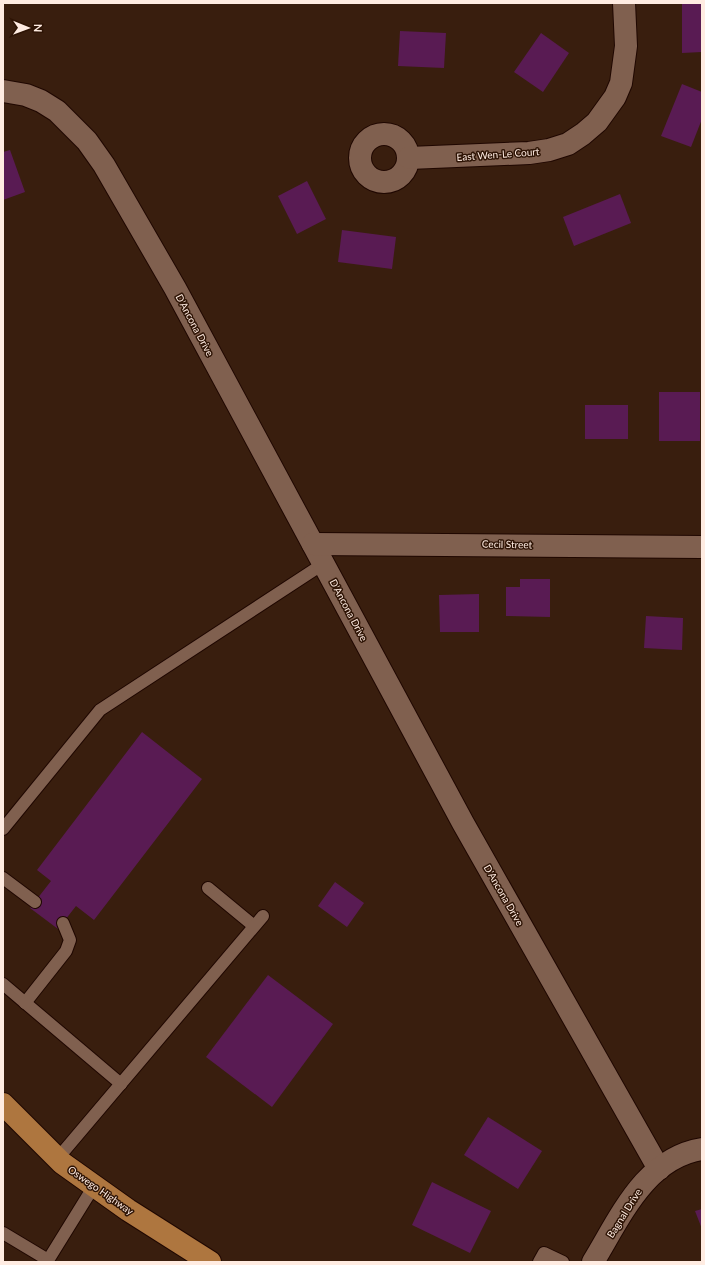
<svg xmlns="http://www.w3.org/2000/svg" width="705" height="1265" font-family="Lato,sans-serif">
  <rect width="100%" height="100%" fill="#391e0e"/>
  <!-- building -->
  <g fill="#591b53">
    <path d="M682,3H702V52L682,53Z"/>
    <path d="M400,31L446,33L444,68L398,66Z"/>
    <path d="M541,33L569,53L543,92L514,72Z"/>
    <path d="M682,84L702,92V119L691,147L661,136Z"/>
    <path d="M10,150L25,192L3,200V152Z"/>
    <path d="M307,181L326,219L297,234L278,196Z"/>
    <path d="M620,194L631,223L574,246L563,217Z"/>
    <path d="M342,230L396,237L392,269L338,262Z"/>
    <rect x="659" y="392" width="41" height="49"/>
    <rect x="585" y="405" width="43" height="34"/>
    <path d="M520,579H550V617L506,616V587H520Z"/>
    <path d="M479,594V632H440L439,595Z"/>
    <path d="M646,616L683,618L682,650L644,648Z"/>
    <path d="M142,732L202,779L94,920L76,906L58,929L30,908L51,881L37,870Z"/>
    <path d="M335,882L364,903L347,927L318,906Z"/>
    <path d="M268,975L333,1024L272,1107L206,1057Z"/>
    <path d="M488,1117L542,1151L518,1189L464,1155Z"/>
    <path d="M432,1182L491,1211L470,1253L412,1225Z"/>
    <path d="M702,1209V1229L695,1211Z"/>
  </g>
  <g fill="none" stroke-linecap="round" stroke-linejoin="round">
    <!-- service casing -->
    <g stroke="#1f0700" stroke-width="14">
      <g id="service">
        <path d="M3,829L100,710L323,564"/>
        <path d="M3,878L35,902"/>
        <path d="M208,888L254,926"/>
        <path d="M3,984L121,1084"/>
        <path d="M25,1003L66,951L70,940L63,923"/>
        <path d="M58,1158L263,916"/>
        <path d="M3,1233L48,1260"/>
        <path d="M47,1262L94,1186"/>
        <path d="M539,1262L544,1253L563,1262"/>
      </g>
    </g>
    <!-- minor casing -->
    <g stroke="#1f0700" stroke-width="24">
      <g id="minor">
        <path d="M3,91L26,95L41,101L57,111L87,141L104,165L175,288L463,823L659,1169"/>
        <circle cx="384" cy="158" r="24"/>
        <path d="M409,158L529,153L549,150L568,144L583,134L597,122L615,97L621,83L626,46L624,3"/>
        <path d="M313,544L702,547"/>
        <path d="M593,1262C620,1218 645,1158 702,1149"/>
      </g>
    </g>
    <!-- primary casing -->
    <g stroke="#1f0700" stroke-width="24">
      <path id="primary" d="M3,1104L62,1163L128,1210L210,1262"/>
    </g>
    <!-- service -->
    <use href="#service" stroke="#80604f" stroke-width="12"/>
    <!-- minor -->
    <use href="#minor" stroke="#80604f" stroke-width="22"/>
    <!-- primary -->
    <use href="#primary" stroke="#ae763f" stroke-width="22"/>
  </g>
  <g text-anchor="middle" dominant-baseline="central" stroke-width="3" stroke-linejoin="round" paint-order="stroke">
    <!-- street labels -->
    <g font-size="10" fill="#ffece2" stroke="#2e1405">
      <text transform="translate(498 154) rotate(-4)">East Wen-Le Court</text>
      <text transform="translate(195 325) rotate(62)">D'Ancona Drive</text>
      <text transform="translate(507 544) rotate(1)">Cecil Street</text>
      <text transform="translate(349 610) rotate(62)">D'Ancona Drive</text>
      <text transform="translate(504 895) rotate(60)">D'Ancona Drive</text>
      <text transform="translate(101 1190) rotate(35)">Oswego Highway</text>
      <text transform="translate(624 1213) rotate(-58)">Bagnal Drive</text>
    </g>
  </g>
  <!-- border -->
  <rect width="705" height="1265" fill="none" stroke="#ffece2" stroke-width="8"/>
  <!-- north arrow -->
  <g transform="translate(28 28) rotate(91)" stroke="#2e1405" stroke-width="3" paint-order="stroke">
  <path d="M0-3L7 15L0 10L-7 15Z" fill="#ffece2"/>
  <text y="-6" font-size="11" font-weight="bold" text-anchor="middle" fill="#ffece2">N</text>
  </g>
</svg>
